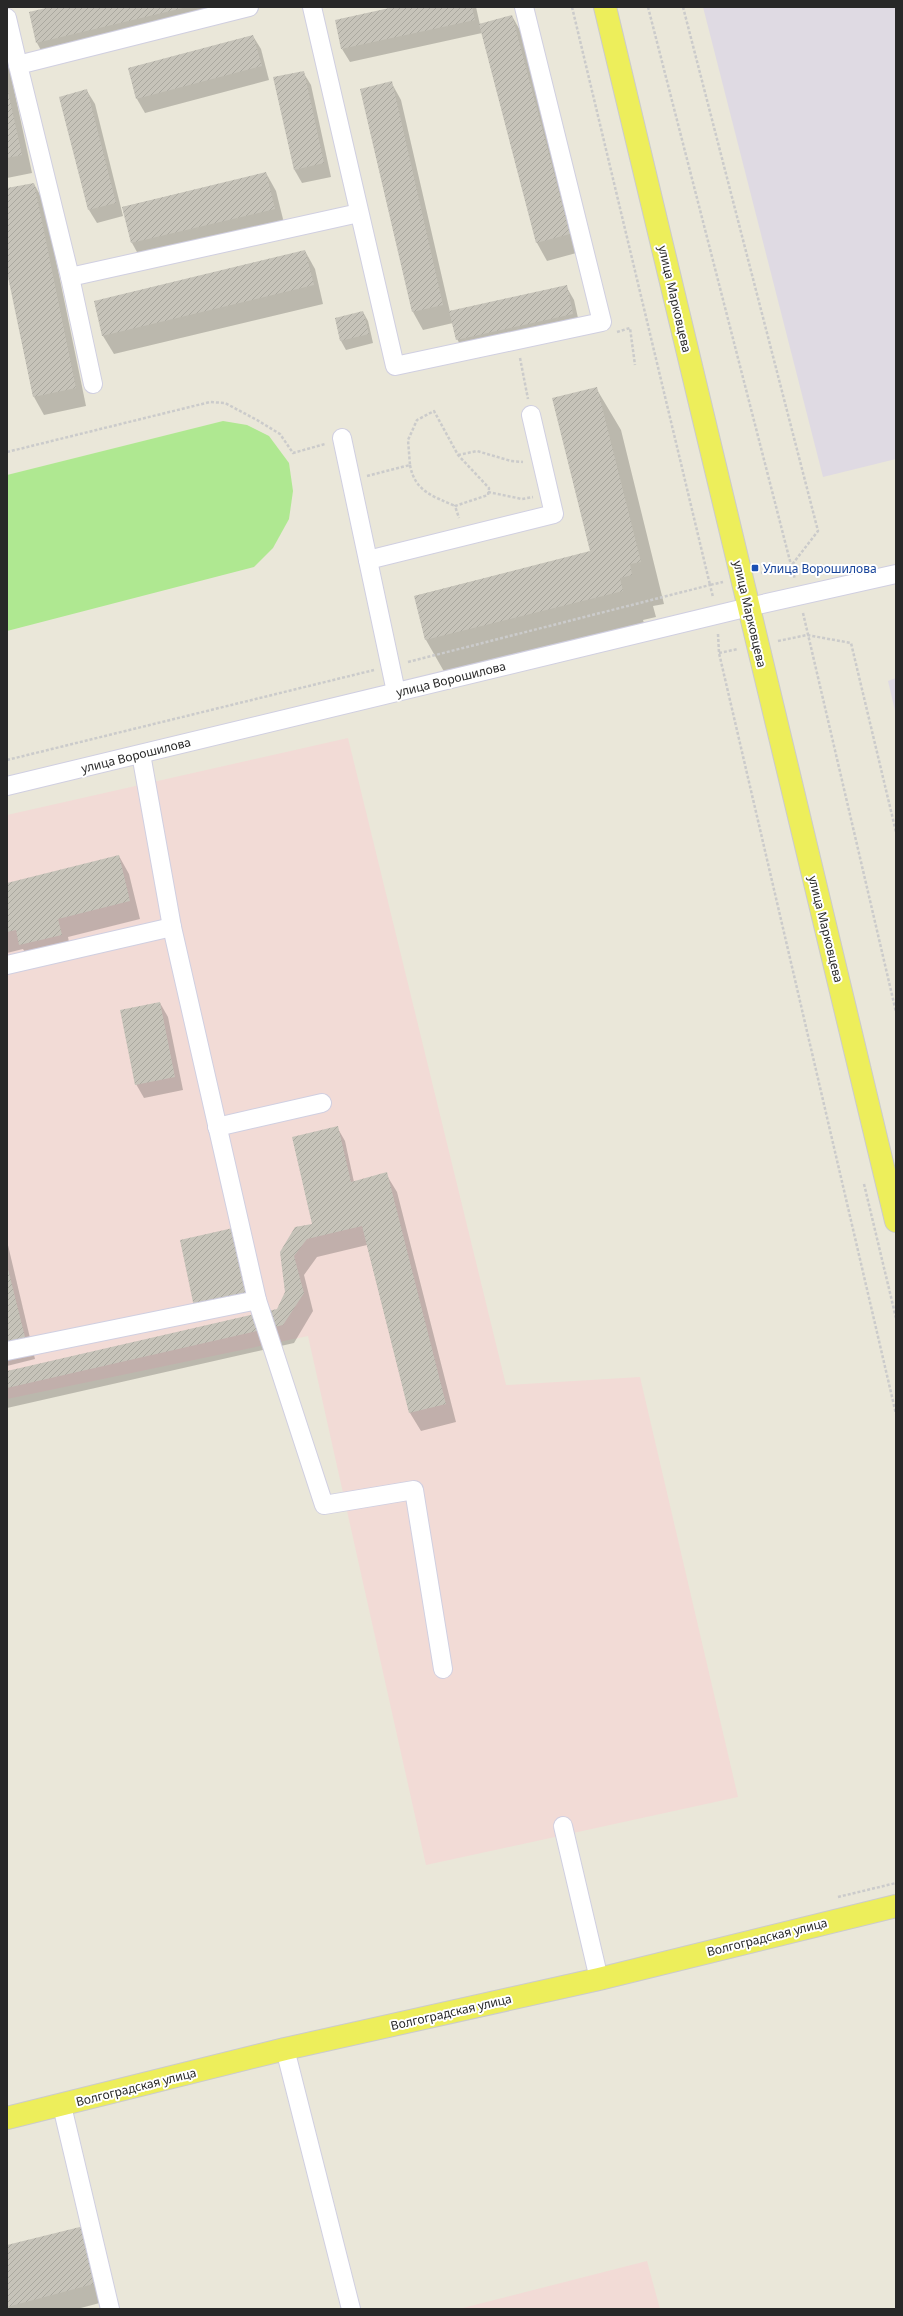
<svg xmlns="http://www.w3.org/2000/svg" width="903" height="2316" font-family="'Noto Sans',sans-serif">
  <defs>
    <pattern id="building-hatch" width="6" height="6" patternUnits="userSpaceOnUse"><rect width="6" height="6" fill="#c6c3b9"/><path d="M-1 1l2-2M0 6l6-6M5 7l2-2" fill="none" stroke="#aaa89f"/></pattern>
  </defs>
  <rect width="100%" height="100%" fill="#eae7d9"/>
  <!-- industrial -->
  <g fill="#dfdae3">
    <path d="M703,7H896V459L823,477Z"/>
    <path d="M896,678V715L888,681Z"/>
  </g>
  <!-- medical -->
  <g fill="#f2dbd6">
    <path d="M348,738L506,1385L640,1377L738,1797L426,1865L308,1336L7,1399V815Z"/>
    <path d="M647,2261L660,2309H459Z"/>
  </g>
  <!-- pitch -->
  <path fill="#afe891" d="M223,421L247,425L269,436L289,463L293,491L289,519L273,548L254,567L7,631V475Z"/>
  <!-- shadow -->
  <g fill="#0003">
    <path d="M54,7H250L47,61L37,43L30,13Z"/>
    <path d="M399,7H476L480,25L512,16L522,34L580,252L547,261L537,243L482,33L350,62L342,49Z"/>
    <path d="M253,36L261,49L269,80L145,113L137,99L129,69Z"/>
    <path d="M7,57L32,173L7,178Z"/>
    <path d="M303,72L311,85L331,177L302,183L294,169Z"/>
    <path d="M391,82L401,100L450,312L566,286L574,300L580,327L465,353L457,339L453,323L423,330L413,312Z"/>
    <path d="M87,91L95,104L123,216L97,223L89,210Z"/>
    <path d="M266,173L276,191L285,227L142,261L132,243L123,207Z"/>
    <path d="M34,184L44,202L86,406L44,415L34,397L7,267V189Z"/>
    <path d="M305,251L315,269L323,304L114,354L103,336L95,302Z"/>
    <path d="M363,312L368,321L373,343L346,350L341,341L336,319Z"/>
    <path d="M596,388L621,430L664,604L653,606L656,617L643,620L647,633L450,682L426,640L415,596L591,552Z"/>
    <path d="M119,856L129,874L140,919L68,937L71,953L31,962L23,949L7,953V884Z"/>
    <path d="M160,1003L168,1017L183,1090L144,1098L136,1084Z"/>
    <path d="M337,1127L345,1141L354,1182L386,1174L397,1192L456,1422L421,1431L410,1413L367,1245L317,1257L304,1275L313,1311L294,1343L7,1408V1372L277,1310L286,1293L281,1252L313,1224Z"/>
    <path d="M7,1241L35,1359L7,1366Z"/>
    <path d="M88,2226L111,2300L77,2309H7V2246Z"/>
  </g>
  <!-- building -->
  <g fill="url(#building-hatch)">
    <path d="M50,7H183V8L36,43L29,12Z"/>
    <path d="M394,7H472L475,20L341,49L335,20Z"/>
    <path d="M512,15L570,234L536,243L479,24Z"/>
    <path d="M253,35L262,66L136,99L128,68Z"/>
    <path d="M304,71L324,163L294,170L273,77Z"/>
    <path d="M392,81L443,305L412,312L360,89Z"/>
    <path d="M7,87L22,155L7,158Z"/>
    <path d="M87,89L116,203L88,210L59,97Z"/>
    <path d="M266,172L275,209L131,243L122,207Z"/>
    <path d="M34,183L76,388L33,397L7,272V188Z"/>
    <path d="M305,250L314,285L102,336L94,301Z"/>
    <path d="M567,285L573,314L456,340L449,311Z"/>
    <path d="M363,311L369,334L340,341L335,318Z"/>
    <path d="M597,387L641,562L630,564L632,575L620,578L623,591L425,640L414,596L590,551L552,398Z"/>
    <path d="M119,855L130,901L58,919L62,935L19,945L16,930L7,932V883Z"/>
    <path d="M160,1002L175,1077L135,1085L120,1010Z"/>
    <path d="M338,1126L351,1182L387,1172L446,1404L409,1413L362,1226L307,1239L294,1256L304,1293L283,1325L7,1388V1371L277,1309L285,1292L280,1252L295,1227L312,1224L292,1137Z"/>
    <path d="M233,1228L248,1295L194,1307L180,1240Z"/>
    <path d="M7,1265L26,1341L7,1346Z"/>
    <path d="M88,2225L101,2282L7,2307V2245Z"/>
  </g>
  <g fill="none" stroke-linecap="round" stroke-linejoin="round">
    <!-- minor casing -->
    <g stroke="#d0cfe1" stroke-width="20">
      <g id="minor">
        <path d="M312,7L395,366L602,322L524,7"/>
        <path d="M7,18L18,65"/>
        <path d="M70,277L359,213"/>
        <path d="M93,384L70,277L18,65L249,7"/>
        <path d="M342,438L396,692"/>
        <path d="M368,560L554,514L531,415"/>
        <path d="M7,786L749,607L896,574"/>
        <path d="M7,965L172,927"/>
        <path d="M217,1127L322,1103"/>
        <path d="M257,1300L324,1505L414,1490L443,1669"/>
        <path d="M7,1351L257,1300L172,927L141,754"/>
        <path d="M563,1826L599,1979"/>
        <path d="M285,2049L351,2309"/>
        <path d="M62,2106L110,2309"/>
      </g>
    </g>
    <!-- major casing -->
    <g stroke="#cbcbcb" stroke-width="24">
      <g id="major">
        <path d="M605,7L896,1221"/>
        <path d="M7,2118L285,2049L599,1979L896,1906"/>
      </g>
    </g>
    <!-- path -->
    <g stroke="#cbcbcb" stroke-width="2.5" stroke-dasharray="3 2" stroke-linecap="butt">
      <path d="M572,7L710,585L723,582"/>
      <path d="M648,7L791,565"/>
      <path d="M683,7L818,531L791,566"/>
      <path d="M617,332L630,328L635,365"/>
      <path d="M520,358L528,399"/>
      <path d="M7,452L210,402L225,403L257,420L280,434L293,453L325,444"/>
      <path d="M458,455L477,451L511,461L523,462"/>
      <path d="M410,465C415,492 433,496 455,506"/>
      <path d="M367,476L410,465L408,440L417,420L434,411L458,455L489,488L488,495L455,506L459,518"/>
      <path d="M488,492L522,499L533,497"/>
      <path d="M761,573L791,566L795,579"/>
      <path d="M803,613L896,1012"/>
      <path d="M718,634L719,653L896,1414"/>
      <path d="M778,641L807,635L851,643L896,832"/>
      <path d="M719,653L738,649"/>
      <path d="M408,662L710,585L713,597"/>
      <path d="M7,760L374,670"/>
      <path d="M864,1184L896,1318"/>
      <path d="M838,1897L896,1883"/>
    </g>
    <!-- minor -->
    <use href="#minor" stroke="#fff" stroke-width="18"/>
    <!-- major -->
    <use href="#major" stroke="#edee5b" stroke-width="22"/>
  </g>
  <!-- markers -->
  <rect fill="#1a4fb4" stroke="#fff" stroke-width="1.5" x="751" y="564" width="8" height="8" rx="2"/>
  <g text-anchor="middle" dominant-baseline="central" stroke-width="4" stroke-linejoin="round" paint-order="stroke">
    <!-- street labels -->
    <g font-size="12" fill="#282828" stroke="#fff">
      <text transform="translate(675 299) rotate(77)">улица Марковцева</text>
      <text transform="translate(750 614) rotate(77)">улица Марковцева</text>
      <text transform="translate(451 679) rotate(-14)">улица Ворошилова</text>
      <text transform="translate(136 755) rotate(-14)">улица Ворошилова</text>
      <text transform="translate(826 929) rotate(76)">улица Марковцева</text>
      <text transform="translate(767 1937) rotate(-14)">Волгоградская улица</text>
      <text transform="translate(451 2012) rotate(-13)">Волгоградская улица</text>
      <text transform="translate(136 2087) rotate(-14)">Волгоградская улица</text>
    </g>
    <!-- transit labels -->
    <g font-size="12" fill="#164399" stroke="#fff" text-anchor="start">
      <text x="763" y="568">Улица Ворошилова</text>
    </g>
  </g>
  <!-- border -->
  <rect width="903" height="2316" fill="none" stroke="#282828" stroke-width="16"/>
</svg>
